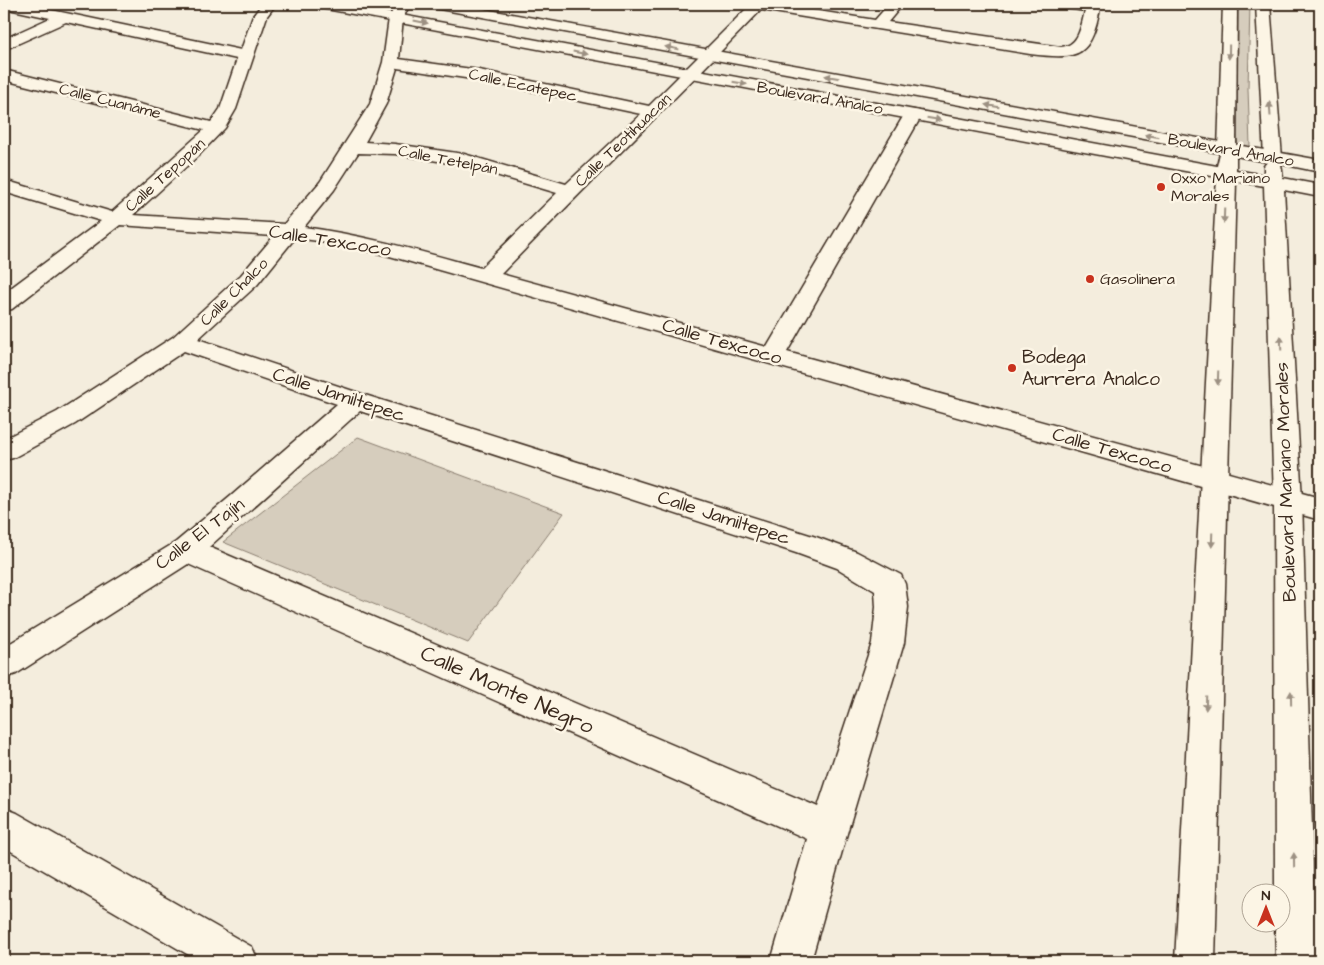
<svg xmlns="http://www.w3.org/2000/svg" width="1324" height="965" font-family="'Architects Daughter',sans-serif">
  <rect width="100%" height="100%" fill="#f4eddd"/>
  <filter id="ink" filterUnits="userSpaceOnUse"><feTurbulence type="fractalNoise" baseFrequency=".02" numOctaves="2"/><feDisplacementMap in="SourceGraphic" scale="10" xChannelSelector="R" yChannelSelector="G"/><feConvolveMatrix kernelMatrix="1 2 1 2 8 2 1 2 1" color-interpolation-filters="sRGB"/></filter>
  <g filter="url(#ink)">
    <!-- green -->
    <g fill="#d6cdbd" stroke="#887c6e">
      <path d="M1238,4H1250L1248,89L1250,146L1247,148L1238,146L1237,138Z"/>
      <path d="M358,437L564,513L468,643L223,542Z"/>
    </g>
    <g fill="none" stroke-linecap="round" stroke-linejoin="round">
      <!-- street casing -->
      <g stroke="#3b2a1e" stroke-width="3">
        <g id="street">
          <path d="M4,4H23L241,50L253,16L262,4H276L267,16L236,109L225,128L199,155L133,215L284,224L320,182L370,104L383,62L389,18L396,4H410L403,18L399,59L479,70L649,106L747,8L742,4H774L875,20L889,4H903L888,22L1061,47C1079,46 1081,26 1085,11L1061,7L1059,4H1101C1091,57 1081,60 1030,54L761,10C675,99 587,185 501,274L767,347L904,115L907,111L913,110L919,111L922,115L787,352L1320,498V520L386,255L334,243L295,238L257,285L198,339L365,395L816,537L857,552L901,575L905,584L908,607L904,643L848,830L811,961H771L807,839L188,564L16,674L4,678V647L176,542L231,496L337,404L184,351L75,424L13,458L4,460V439L57,412L173,337L241,275L274,236L120,225L12,309L4,311V293L101,221L4,192V180L112,212L204,130L4,80V70L211,122L220,109L237,59L66,22L4,50V39L50,18L4,8ZM397,68L479,80L641,114L566,184L464,154L395,144L365,142L386,104ZM358,153L395,154L462,165L557,193L481,268C423,252 364,235 304,227L334,190ZM360,411L796,553L837,568L875,591L876,607L872,643L818,807L209,547Z"/>
          <path d="M1223,4H1237L1236,149L1233,153L1227,154L1221,153L1218,149Z"/>
          <path d="M1256,4H1270L1282,158L1279,162L1273,164L1267,162L1264,158Z"/>
          <path d="M4,808L17,813L252,947L258,961H199L4,847Z"/>
        </g>
      </g>
      <!-- secondary casing -->
      <g stroke="#3b2a1e" stroke-width="3">
        <path id="secondary" d="M314,4H342L1217,166L1220,153L434,8L427,4H456L1320,160V172L1281,164L1283,178L1320,185V197L1284,190L1302,500L1316,961H1276L1275,922H1282V892H1275L1274,500L1264,186L1236,181L1215,961H1175L1217,177L321,8ZM1236,156L1267,162L1264,166V175L1236,170Z"/>
      </g>
      <!-- street -->
      <use href="#street" fill="#fcf5e5" fill-rule="evenodd"/>
      <!-- secondary -->
      <use href="#secondary" fill="#fcf5e5" fill-rule="evenodd"/>
    </g>
    <!-- one-way arrows -->
    <defs><path id="oneway-solid" d="M-6-.8H1V-3.2L6.5 0L1 3.2V.8H-6Z" transform="scale(1.25)"/></defs>
    <g fill="#9c9082">
      <use href="#oneway-solid" transform="translate(421 22) rotate(11)"/>
      <use href="#oneway-solid" transform="translate(672 48) rotate(-169)"/>
      <use href="#oneway-solid" transform="translate(1229 52) rotate(91)"/>
      <use href="#oneway-solid" transform="translate(580 53) rotate(11)"/>
      <use href="#oneway-solid" transform="translate(832 77) rotate(-170)"/>
      <use href="#oneway-solid" transform="translate(740 83) rotate(10)"/>
      <use href="#oneway-solid" transform="translate(992 106) rotate(-170)"/>
      <use href="#oneway-solid" transform="translate(1270 109) rotate(-94)"/>
      <use href="#oneway-solid" transform="translate(934 119) rotate(10)"/>
      <use href="#oneway-solid" transform="translate(1152 136) rotate(-170)"/>
      <use href="#oneway-solid" transform="translate(1224 216) rotate(92)"/>
      <use href="#oneway-solid" transform="translate(1281 343) rotate(-92)"/>
      <use href="#oneway-solid" transform="translate(1218 378) rotate(92)"/>
      <use href="#oneway-solid" transform="translate(1212 540) rotate(92)"/>
      <use href="#oneway-solid" transform="translate(1291 698) rotate(-91)"/>
      <use href="#oneway-solid" transform="translate(1206 703) rotate(92)"/>
      <use href="#oneway-solid" transform="translate(1294 860) rotate(-91)"/>
    </g>
  </g>
  <!-- markers -->
  <g fill="#c8321e" stroke="#fcf5e5" stroke-width="2">
    <circle cx="1161" cy="187" r="5"/>
    <circle cx="1090" cy="279" r="5"/>
    <circle cx="1012" cy="368" r="5"/>
  </g>
  <g text-anchor="middle" dominant-baseline="central" stroke-width="5" stroke-linejoin="round" paint-order="stroke">
    <!-- far-street labels -->
    <g font-size="16" fill="#3b2a1e" stroke="#fcf5e5">
      <text transform="translate(523 85) rotate(12)">Calle Ecatepec</text>
      <text transform="translate(820 98) rotate(10)">Boulevard Analco</text>
      <text transform="translate(110 101) rotate(14)">Calle Cuanáme</text>
      <text transform="translate(623 140) rotate(-44)">Calle Teotihuacan</text>
      <text transform="translate(1231 150) rotate(10)">Boulevard Analco</text>
      <text transform="translate(448 160) rotate(11)">Calle Tetelpán</text>
      <text transform="translate(165 175) rotate(-42)">Calle Tepopán</text>
      <text transform="translate(234 292) rotate(-45)">Calle Chalco</text>
    </g>
    <!-- far-poi labels -->
    <g font-size="16" fill="#3b2a1e" stroke="#fcf5e5" text-anchor="start">
      <text x="1171" y="178">Oxxo Mariano<tspan x="1171" dy="18">Morales</tspan></text>
      <text x="1100" y="279">Gasolinera</text>
    </g>
    <!-- street labels -->
    <g font-size="19" fill="#3b2a1e" stroke="#fcf5e5">
      <text transform="translate(330 241) rotate(9)">Calle Texcoco</text>
      <text transform="translate(722 342) rotate(16)">Calle Texcoco</text>
      <text transform="translate(339 395) rotate(18)">Calle Jamiltepec</text>
      <text transform="translate(1112 451) rotate(16)">Calle Texcoco</text>
      <text transform="translate(1286 482) rotate(-92)">Boulevard Mariano Morales</text>
      <text transform="translate(724 518) rotate(18)">Calle Jamiltepec</text>
      <text transform="translate(200 534) rotate(-37)">Calle El Tajín</text>
    </g>
    <!-- poi labels -->
    <g font-size="19" fill="#3b2a1e" stroke="#fcf5e5" text-anchor="start">
      <text x="1022" y="357">Bodega<tspan x="1022" dy="22">Aurrera Analco</tspan></text>
    </g>
    <!-- near-street labels -->
    <g font-size="22" fill="#3b2a1e" stroke="#fcf5e5">
      <text transform="translate(507 690) rotate(24)">Calle Monte Negro</text>
    </g>
  </g>
  <!-- margin -->
  <rect width="1324" height="965" fill="none" stroke="#fcf5e5" stroke-width="20"/>
  <rect x="10" y="10" width="1304" height="945" fill="none" stroke="#3b2a1e" stroke-width="2" filter="url(#ink)"/>
  <!-- north arrow -->
  <g transform="translate(1266 908)"><circle r="24" fill="#fcf5e5" stroke="#afa495"/>
  <path d="M0-4L9 19L0 12L-9 19Z" fill="#c8321e"/>
  <text y="-8" font-size="14" font-weight="bold" text-anchor="middle" fill="#3b2a1e">N</text>
  </g>
</svg>
